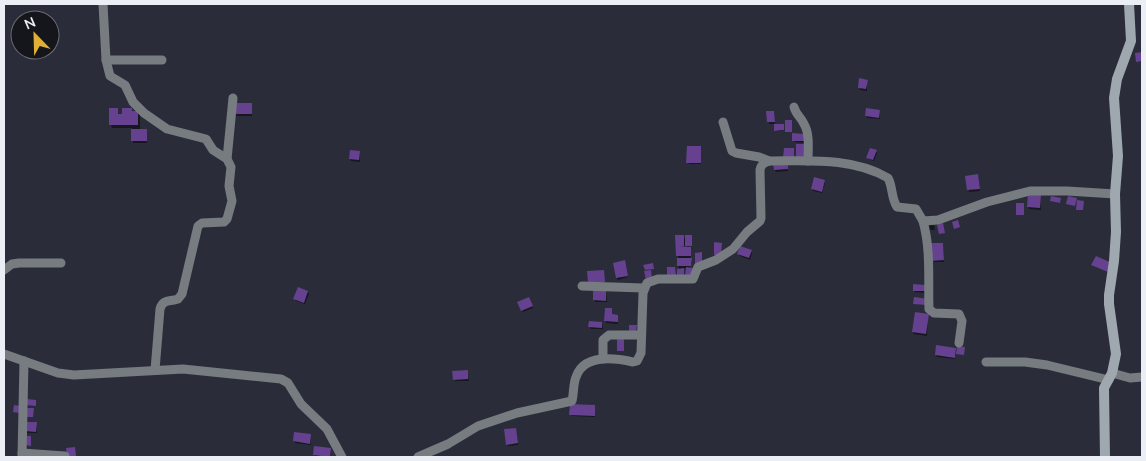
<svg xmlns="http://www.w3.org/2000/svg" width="1146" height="461" font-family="'Nunito Sans',sans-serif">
  <rect width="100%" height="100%" fill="#2a2d39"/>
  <!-- shadow -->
  <g fill="#0007">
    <path d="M867,81V91L860,90L859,88Z"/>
    <path d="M251,104L252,116H236L235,114Z"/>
    <path d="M117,109L119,115H124L131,109L133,112H138L140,116V130H146L147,143H133L132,128H112L111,125Z"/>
    <path d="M879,111L880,119L867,118L866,116Z"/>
    <path d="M768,112H774L775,125H783V131H776L775,124H769Z"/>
    <path d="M804,135L805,143L795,142L793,140Z"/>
    <path d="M700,148L701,164H689L688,162Z"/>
    <path d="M876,151L877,153L874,161L869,159L867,157Z"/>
    <path d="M359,152L360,162L351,161L350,159Z"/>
    <path d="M787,164L788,171L776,172L775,170Z"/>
    <path d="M967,177H978L980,191L969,192Z"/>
    <path d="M824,181L825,183L822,193L813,191L812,189Z"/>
    <path d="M1040,196L1041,210L1029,209L1028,207Z"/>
    <path d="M934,225L935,230H929L928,226Z"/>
    <path d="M683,236L691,250V257H690L692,261V264L689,260L687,261L691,269L682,268L683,270H680L678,266L679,259L677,255V237Z"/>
    <path d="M943,244L944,262H934L933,260Z"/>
    <path d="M751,251L752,253L750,260L740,256L739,254Z"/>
    <path d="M625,264L628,277L618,280L617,278Z"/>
    <path d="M925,286L926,293L915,292L914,291Z"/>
    <path d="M594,291H606L607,302H595Z"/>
    <path d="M308,292L309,294L305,304L296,301L295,299Z"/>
    <path d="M528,298L533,308L523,312L518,302Z"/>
    <path d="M606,309H611L612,316H617L618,324L606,323Z"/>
    <path d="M928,315L927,336L914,334L913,332Z"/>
    <path d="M602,323L603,329H591L590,327Z"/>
    <path d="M955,349L958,353L956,351L955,359L937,357L936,355Z"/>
    <path d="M467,372L469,381H455L454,379Z"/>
    <path d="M595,406V417L572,416L571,414Z"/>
    <path d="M36,423L37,433H27L26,431Z"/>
    <path d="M516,431L518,445L508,446L507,444Z"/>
    <path d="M295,434L310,435L311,445L295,443Z"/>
    <path d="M330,450L331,457L315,456L314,454Z"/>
  </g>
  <!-- building -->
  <g fill="#654190">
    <path d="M1142,52V61L1136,62L1135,53Z"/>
    <path d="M859,78L868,80L866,89L858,88Z"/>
    <rect x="234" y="103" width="18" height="11"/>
    <path d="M109,108H118V114H122V108H132V111H138V125H109Z"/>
    <path d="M866,108L880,110L879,118L865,116Z"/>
    <path d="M766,111H774L775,122H767Z"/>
    <rect x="785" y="120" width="7" height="12"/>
    <path d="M774,124H784V130L774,131Z"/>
    <rect x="131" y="129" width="16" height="12"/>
    <path d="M792,133L805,134L804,141H792Z"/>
    <path d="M796,144H805L804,158H796Z"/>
    <path d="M687,146H701V163H686Z"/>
    <path d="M784,148H794V158H783Z"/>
    <path d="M870,148L877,150L873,160L866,158Z"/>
    <path d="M350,150L360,151L359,160L349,159Z"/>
    <path d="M773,163H788V169L774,170Z"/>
    <path d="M978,174L980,189L967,190L965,176Z"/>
    <path d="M814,177L825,180L822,192L811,189Z"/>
    <path d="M1028,194L1041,195L1040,208L1027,207Z"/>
    <path d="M1051,196L1061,198L1060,203L1050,201Z"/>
    <path d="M1068,196L1077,198L1075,206L1066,204Z"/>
    <path d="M1077,200L1084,201L1083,210H1076Z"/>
    <rect x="1016" y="203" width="8" height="12"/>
    <path d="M958,220L960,227L954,229L952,222Z"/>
    <path d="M943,223L945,233L939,234L937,225Z"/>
    <path d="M675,235H684V246H680L691,247V256H676Z"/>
    <rect x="685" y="235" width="7" height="11"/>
    <path d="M714,242L722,243L721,255H714Z"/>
    <path d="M931,243H943L944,260L931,261Z"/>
    <path d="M740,246L752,250L749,258L737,254Z"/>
    <path d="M702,252V264H695V253Z"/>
    <path d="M1096,256L1112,263L1108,272L1091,265Z"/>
    <path d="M677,258H692L691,266H677Z"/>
    <path d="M625,260L628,276L616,278L613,263Z"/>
    <path d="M653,263L654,269L645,270L643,265Z"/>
    <path d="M667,267H675L676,276L667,277Z"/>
    <path d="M686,267L693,268L692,278H685Z"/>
    <path d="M684,268V276L677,277V269Z"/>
    <path d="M604,270L605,282L588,283L587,271Z"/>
    <path d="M651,270L652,279L646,280L644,271Z"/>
    <path d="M913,284L926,285V291H913Z"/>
    <path d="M298,287L308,291L304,303L293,299Z"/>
    <path d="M593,289L606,290V301L593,300Z"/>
    <path d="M529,297L533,306L521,311L517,302Z"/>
    <path d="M914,297L928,299L927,305L913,304Z"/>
    <path d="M605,308H612V314L618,315V322L604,321Z"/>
    <path d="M915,312L929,314L926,334L912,332Z"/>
    <path d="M589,321L602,322V328L588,327Z"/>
    <path d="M629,325H637L636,332H629Z"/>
    <rect x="617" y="336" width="7" height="15"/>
    <path d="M936,345L956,348L955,358L935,355Z"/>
    <path d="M957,346L965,347L964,355L956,354Z"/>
    <path d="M468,370V379L453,380L452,371Z"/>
    <path d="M27,399L36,400V406L26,405Z"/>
    <path d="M570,404L595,405V416L569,415Z"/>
    <path d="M14,405L21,406L20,413L13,412Z"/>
    <path d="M26,408H34L33,417H25Z"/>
    <path d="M25,422H37L36,432L25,431Z"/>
    <path d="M516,428L518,443L506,445L504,429Z"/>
    <path d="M294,432L311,434L310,444L293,441Z"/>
    <path d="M25,436H31V446L25,445Z"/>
    <path d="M314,446L331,448L330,457L313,455Z"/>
    <path d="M75,447L76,456L67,457L66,448Z"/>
  </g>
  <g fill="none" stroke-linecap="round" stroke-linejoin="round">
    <!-- street -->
    <g stroke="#767c80" stroke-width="9">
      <path d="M103,4L106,60L110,76L125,85L133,102L144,113L167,129L206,139L213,150L227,159L231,167L229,186L232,201L227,219L224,222L202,223L198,226L182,294L178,299C169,302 163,299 160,309L155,370"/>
      <path d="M106,60H162"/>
      <path d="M794,107C796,115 801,117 804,124C810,134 808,149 808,161"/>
      <path d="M723,122L732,151L736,153L759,157L769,161"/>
      <path d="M227,159L233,98"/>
      <path d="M923,221C931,250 928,279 929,309L934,313L959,314L962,321L959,343"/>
      <path d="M4,270L12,264L19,263H61"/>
      <path d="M582,286L644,288"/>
      <path d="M4,354L58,373L74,375L183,369L281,379L288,383L301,404L327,429L342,457"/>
      <path d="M603,359V340L609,335H641"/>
      <path d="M986,362H1025L1047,365L1109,380"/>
      <path d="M1112,373L1130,378L1142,377"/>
      <path d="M22,453L65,456"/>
      <path d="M22,457L24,361"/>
      <path d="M418,457L448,444L478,426L517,413L572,401C574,393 573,384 576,377C584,354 615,358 633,362L637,361L641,353L643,293L647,283L658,279H693L698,267L716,260L733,249L747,232L760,221L761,218L760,170C761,165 763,163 769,161C808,161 853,157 888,178C893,187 891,198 897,207L916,209L923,221L938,220L987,202L1030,191H1067L1115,194"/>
    </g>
    <!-- secondary -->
    <path stroke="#9fa8af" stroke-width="10" d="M1105,457L1104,388L1112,373L1116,354L1109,304V295L1114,261L1116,232L1115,194L1118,156L1114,98L1117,79L1131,41L1129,4"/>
  </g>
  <!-- border -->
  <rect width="1146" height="461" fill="none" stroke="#eceef6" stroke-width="10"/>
  <!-- north arrow -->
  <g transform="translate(35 35) rotate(337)"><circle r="24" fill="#14161b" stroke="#6a6c73"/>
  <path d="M0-4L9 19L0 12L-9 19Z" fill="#dfb034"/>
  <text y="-8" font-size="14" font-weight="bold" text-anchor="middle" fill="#eceef6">N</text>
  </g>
</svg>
